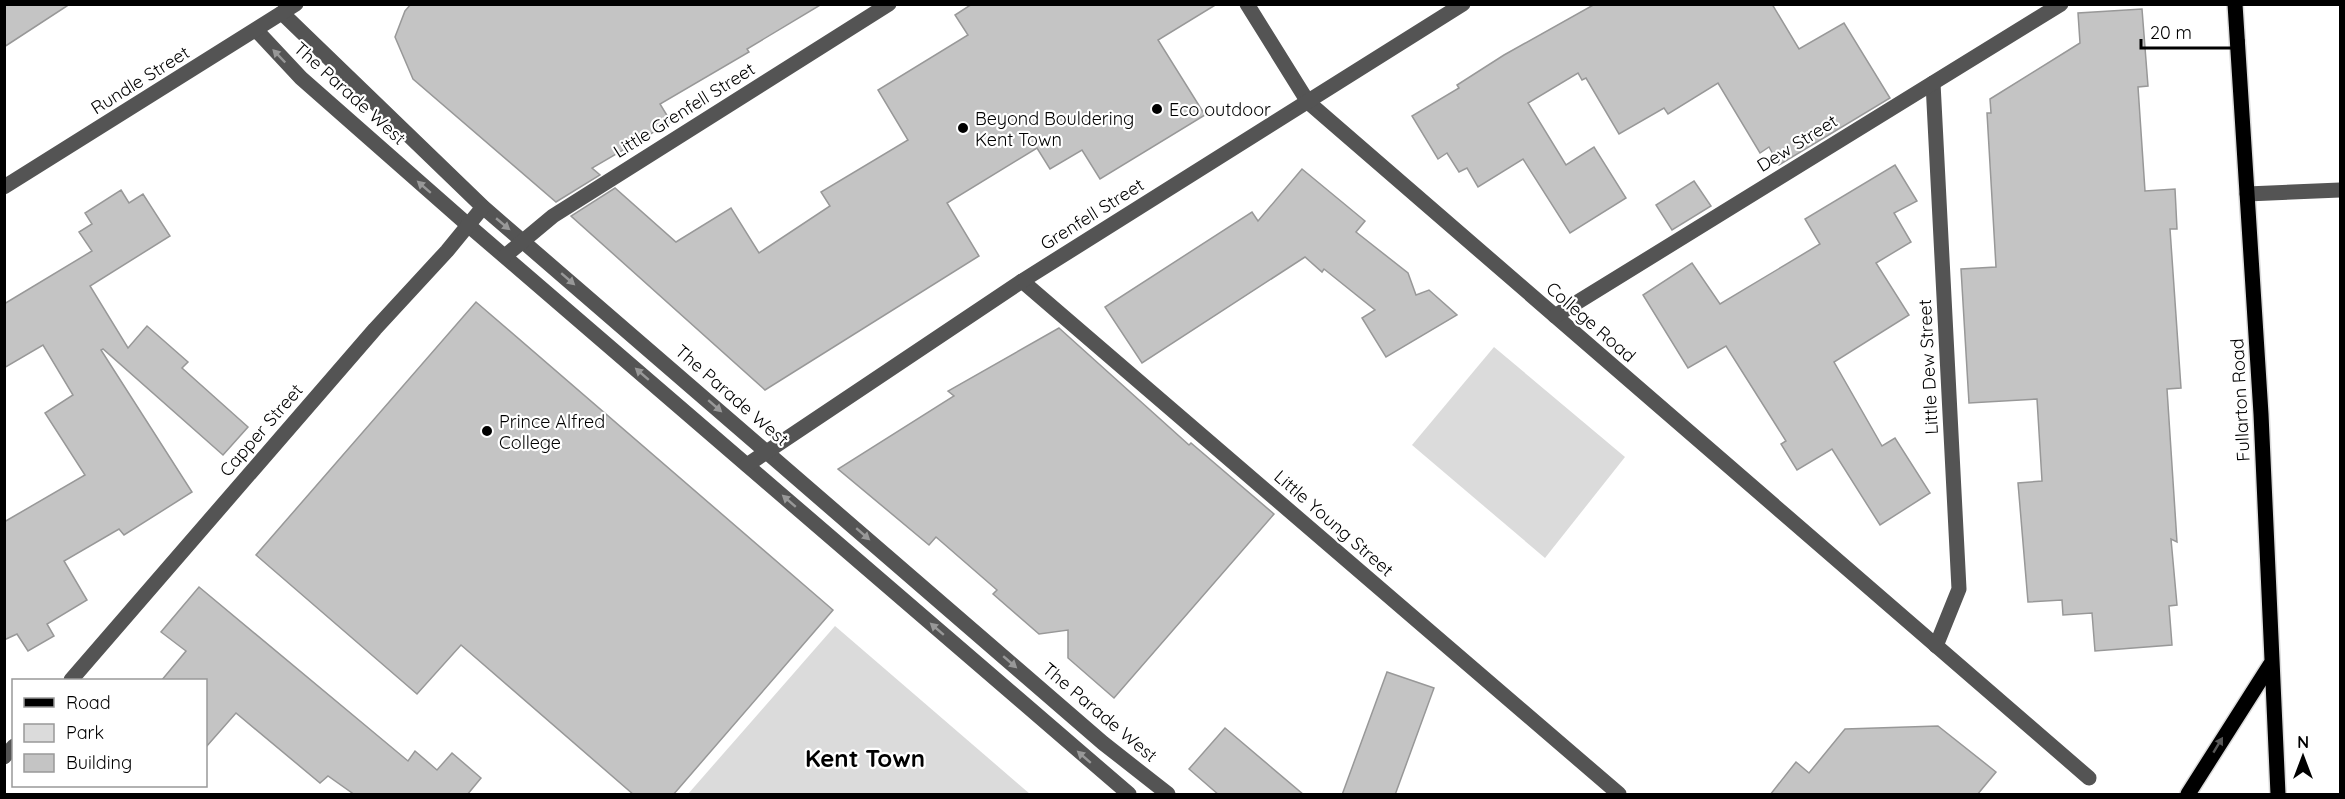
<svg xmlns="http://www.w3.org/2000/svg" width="2345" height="799" font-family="Quicksand,sans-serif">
  <rect width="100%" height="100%" fill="#fff"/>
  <!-- green -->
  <g fill="#dbdbdb">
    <path d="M1494,347L1625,457L1545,558L1412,445Z"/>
    <path d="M835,626L1030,794H688Z"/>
  </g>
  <!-- building -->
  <g fill="#c4c4c4" stroke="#989898" stroke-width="1.5">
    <path d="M4,4H70L4,47Z"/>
    <path d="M411,4H822L747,49L749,52L660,104L671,122L592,168L600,175L556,202L413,79L395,37L405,11Z"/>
    <path d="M972,4H1217L1158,40L1205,115L1100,179L1082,150L1050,169L1037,148L947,203L979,256L765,390L571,216L615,188L676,242L731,208L759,253L830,206L821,192L908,140L878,90L968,35L955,15Z"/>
    <path d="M1595,4H1772L1799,49L1844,23L1890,98L1779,165L1769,147L1760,153L1718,83L1668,114L1664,108L1619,134L1586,78L1582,80L1578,73L1528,103L1566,165L1594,147L1626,198L1570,233L1523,159L1478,187L1467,168L1459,172L1447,153L1438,159L1412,116L1459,88L1457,85L1504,55Z"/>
    <path d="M2142,9L2148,86L2138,87L2145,191L2175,189L2177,229H2170L2181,388L2167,389L2177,542L2171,539L2177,605L2169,606L2172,645L2095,651L2092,613L2063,615L2062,600L2028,602L2018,483L2042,481L2037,399L1969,403L1961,269L1996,267L1987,113H1991L1990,99L2080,43L2078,13Z"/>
    <path d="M1895,165L1917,201L1894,213L1911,242L1876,263L1909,315L1834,362L1882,446L1895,438L1930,493L1880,525L1832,449L1797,470L1781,444L1786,441L1726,346L1688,368L1643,295L1692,263L1720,304L1820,244L1805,219Z"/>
    <path d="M1302,169L1365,221L1356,232L1408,273L1416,295L1429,290L1457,315L1386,357L1362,318L1375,310L1324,269L1322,272L1305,257L1142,363L1105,307L1252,212L1258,221Z"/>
    <path d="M1694,181L1711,206L1672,230L1656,205Z"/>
    <path d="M121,190L129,203L143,194L170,236L90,286L128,348L147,326L188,362L182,368L248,427L223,455L103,349L101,350L192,492L124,535L119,529L64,561L87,600L47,624L54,636L28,651L17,634L4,640V522L85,475L45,413L73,395L43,345L4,368V304L92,251L79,232L92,224L85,213Z"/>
    <path d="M476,302L833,610L673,795H634L461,645L417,694L256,555Z"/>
    <path d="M1059,328L1189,445L1191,443L1274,514L1114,698L1068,658V630L1039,634L993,594L997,590L936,537L929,545L838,469L954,396L948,391Z"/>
    <path d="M199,587L408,761L415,751L437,770L452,753L481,778L467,795H355L328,776L320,783L236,713L206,747V681H161L186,651L161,632Z"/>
    <path d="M1387,672L1434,688L1395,795H1342Z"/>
    <path d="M1938,726L1996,772L1977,795H1770L1796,762L1809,773L1845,729Z"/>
    <path d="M1225,728L1304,795H1219L1189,769Z"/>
  </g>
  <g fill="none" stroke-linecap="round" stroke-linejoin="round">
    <!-- major casing -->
    <g stroke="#dbdbdb" stroke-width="18">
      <g id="major">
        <path d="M2235,4L2261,414L2278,794"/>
        <path d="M2188,794L2270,665"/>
      </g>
    </g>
    <!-- minor -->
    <g stroke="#545454" stroke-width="15">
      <path d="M1247,4L1308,102L2089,778"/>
      <path d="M282,13L483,207L1103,743L1168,794"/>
      <path d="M256,30L301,78L468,225L1129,794"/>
      <path d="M1933,83L1959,589L1936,646"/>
      <path d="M4,187L296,4"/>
      <path d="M2247,194L2340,190"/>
      <path d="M505,256L553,216L889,4"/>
      <path d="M1022,281L1619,794"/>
      <path d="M1555,316L2061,4"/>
      <path d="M747,465L1022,281L1463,4"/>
      <path d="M71,680L375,329L447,251L483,207"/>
      <path d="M4,757L14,746"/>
    </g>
    <!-- major -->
    <use href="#major" stroke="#000" stroke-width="15"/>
  </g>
  <!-- one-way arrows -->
  <defs><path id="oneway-solid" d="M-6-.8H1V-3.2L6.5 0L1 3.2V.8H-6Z" transform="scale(1.5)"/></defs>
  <g fill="#989898">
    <use href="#oneway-solid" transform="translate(279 56) rotate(-134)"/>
    <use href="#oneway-solid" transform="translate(424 187) rotate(-139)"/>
    <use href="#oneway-solid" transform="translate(503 224) rotate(40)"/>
    <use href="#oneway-solid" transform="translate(568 279) rotate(41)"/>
    <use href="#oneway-solid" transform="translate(642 374) rotate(-139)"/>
    <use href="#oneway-solid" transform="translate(715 406) rotate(41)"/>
    <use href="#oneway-solid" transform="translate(789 501) rotate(-139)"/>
    <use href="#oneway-solid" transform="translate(863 534) rotate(41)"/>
    <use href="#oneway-solid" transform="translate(937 629) rotate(-139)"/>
    <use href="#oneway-solid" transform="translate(1010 662) rotate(41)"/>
    <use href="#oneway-solid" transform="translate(1084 757) rotate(-139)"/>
  </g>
  <use fill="#595959" href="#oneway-solid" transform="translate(2218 745) rotate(-59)"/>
  <!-- markers -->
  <g fill="#000" stroke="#fff" stroke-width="2">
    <circle cx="1157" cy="109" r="6"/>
    <circle cx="963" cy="128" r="6"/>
    <circle cx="487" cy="431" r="6"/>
  </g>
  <g text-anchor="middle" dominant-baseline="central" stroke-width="4.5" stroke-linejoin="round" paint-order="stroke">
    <!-- street labels -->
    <g font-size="18" fill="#000" stroke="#fff">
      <text transform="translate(140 80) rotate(-32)">Rundle Street</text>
      <text transform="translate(350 93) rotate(42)">The Parade West</text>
      <text transform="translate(684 110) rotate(-32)">Little Grenfell Street</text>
      <text transform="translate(1797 143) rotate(-32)">Dew Street</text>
      <text transform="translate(1092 214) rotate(-32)">Grenfell Street</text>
      <text transform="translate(1591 322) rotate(41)">College Road</text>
      <text transform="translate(1928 367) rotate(-93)">Little Dew Street</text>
      <text transform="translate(732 395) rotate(41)">The Parade West</text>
      <text transform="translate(2240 400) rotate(-93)">Fullarton Road</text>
      <text transform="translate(261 430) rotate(-49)">Capper Street</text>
      <text transform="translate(1334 523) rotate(41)">Little Young Street</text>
      <text transform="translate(1100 712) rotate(40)">The Parade West</text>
    </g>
    <!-- poi labels -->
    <g font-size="18" fill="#000" stroke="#fff" text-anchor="start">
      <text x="1169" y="109">Eco outdoor</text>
      <text x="975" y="118">Beyond Bouldering<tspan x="975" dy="21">Kent Town</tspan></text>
      <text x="499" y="421">Prince Alfred<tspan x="499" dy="21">College</tspan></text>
    </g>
    <!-- district labels -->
    <g font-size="24" font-weight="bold" fill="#000" stroke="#fff">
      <text x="865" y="758">Kent Town</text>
    </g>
  </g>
  <!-- border -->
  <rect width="2345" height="799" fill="none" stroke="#000000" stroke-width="12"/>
  <!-- legend -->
  <rect x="12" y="679" width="195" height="108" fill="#ffffff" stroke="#999999" stroke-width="1.5"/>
  <rect x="24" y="698" width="30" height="9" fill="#000000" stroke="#999999" stroke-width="1.5"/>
  <text x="66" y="709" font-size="18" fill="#000000">Road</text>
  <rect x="24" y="724" width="30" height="18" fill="#dbdbdb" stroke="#999999" stroke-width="1.5"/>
  <text x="66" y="739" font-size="18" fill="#000000">Park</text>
  <rect x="24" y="754" width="30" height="18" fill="#c4c4c4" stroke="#999999" stroke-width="1.5"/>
  <text x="66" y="769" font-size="18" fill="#000000">Building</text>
  <!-- north arrow -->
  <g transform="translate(2303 757)" stroke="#ffffff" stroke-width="4.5" paint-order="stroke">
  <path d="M0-4.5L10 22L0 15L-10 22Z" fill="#000000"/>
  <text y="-9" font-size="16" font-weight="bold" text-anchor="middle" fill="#000000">N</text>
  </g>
  <!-- scale -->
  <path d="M2141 39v9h102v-9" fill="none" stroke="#000000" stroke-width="3"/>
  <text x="2150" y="39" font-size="18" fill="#000000" stroke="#ffffff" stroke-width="4.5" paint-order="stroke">20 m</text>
</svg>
